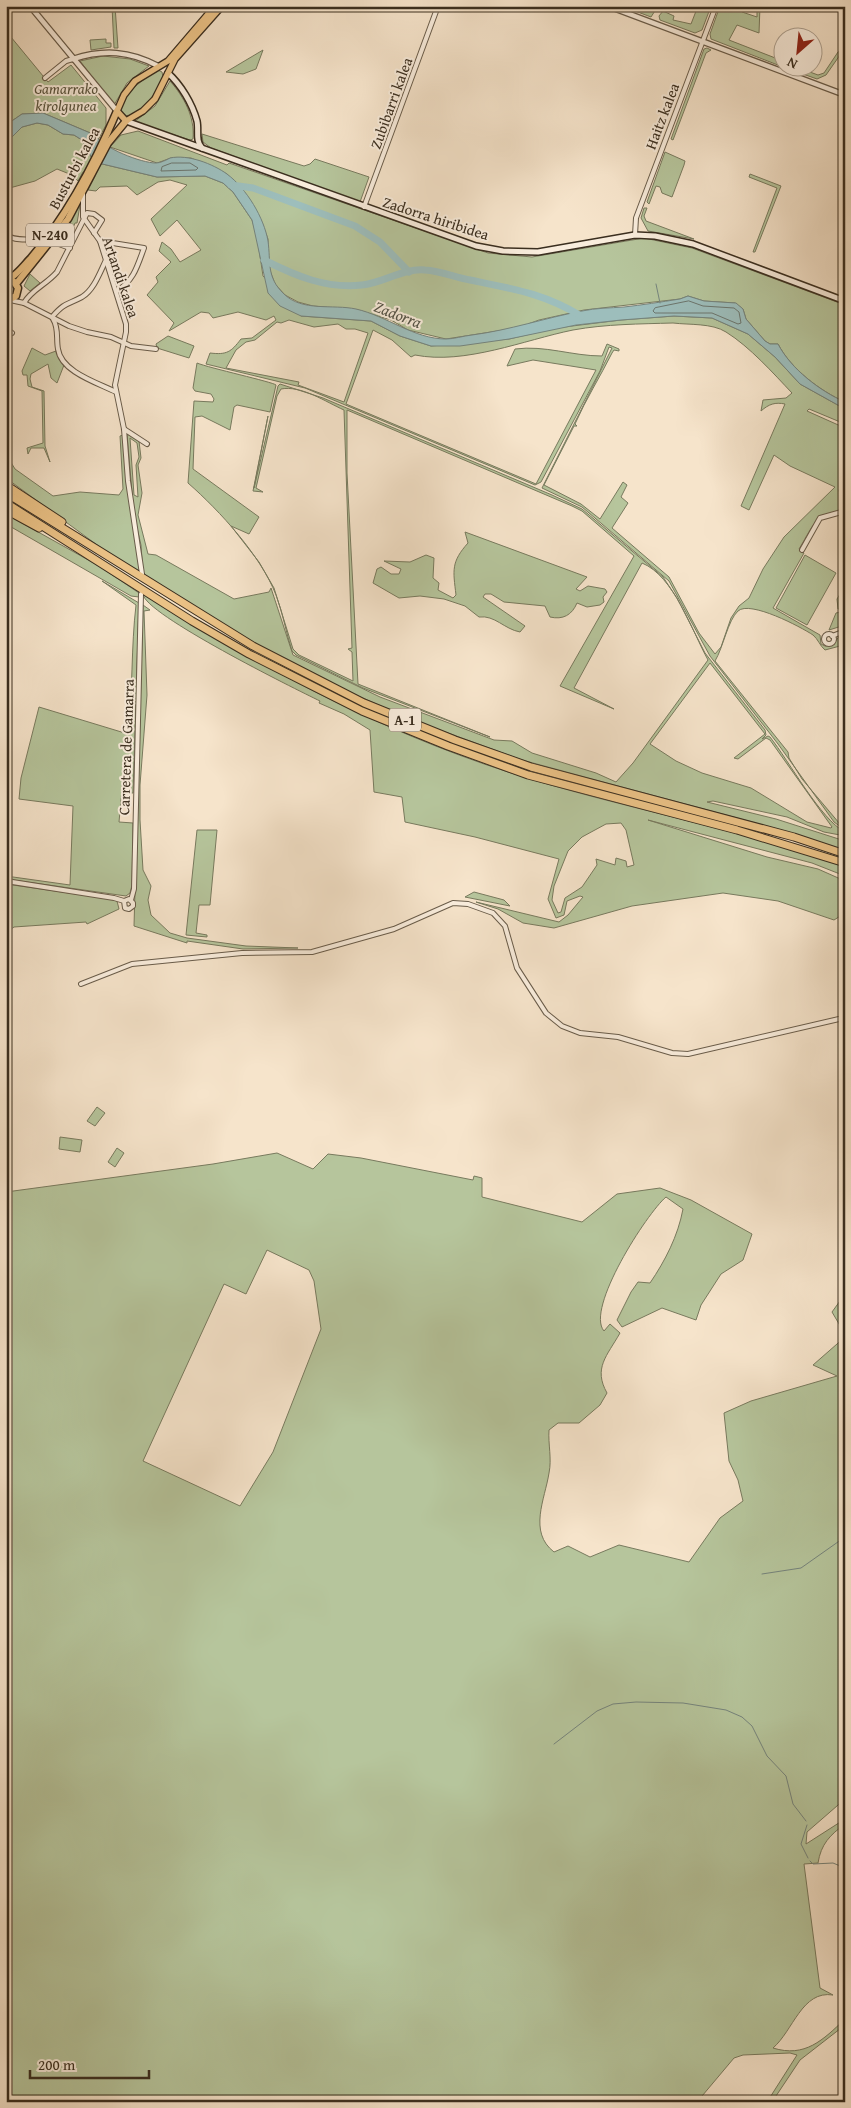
<svg xmlns="http://www.w3.org/2000/svg" width="851" height="2108" font-family="'Gentium Book Plus',serif">
  <rect width="100%" height="100%" fill="#f6e4cb"/>
  <filter id="stains"><feTurbulence type="fractalNoise" baseFrequency=".004" numOctaves="4"/><feColorMatrix values="0 0 0 0 .2 0 0 0 0 .09 0 0 0 0 .02 0 0 0 .5 -.17"/></filter>
  <radialGradient id="worn" r=".72"><stop offset=".6" stop-color="#630" stop-opacity="0"/><stop offset="1" stop-color="#630" stop-opacity=".3"/></radialGradient>
  <!-- green -->
  <g fill="#b6c59c" stroke="#787a5e" fill-rule="evenodd">
    <path d="M112,6H115L118,48H114Z"/>
    <path d="M622,6H658L651,17Z"/>
    <path d="M698,6H711L702,30L695,33L660,20L659,16L663,11L674,16L673,20L691,24Z"/>
    <path d="M720,6H744L742,12L757,17V6H760L759,33L737,25L729,40L783,61V67L711,39L710,34Z"/>
    <path d="M6,31L48,82L71,65L106,108V125L98,140L95,135L43,113L22,114L6,125Z"/>
    <path d="M106,39V43H111V47L91,50L90,40Z"/>
    <path d="M707,48L711,50L706,53L673,140L671,139L704,49Z"/>
    <path d="M263,50L256,69L243,74L226,72Z"/>
    <path d="M841,51L845,52V56L840,55L826,75L817,79L786,68H799L818,75L824,73L838,52Z"/>
    <path d="M103,56L130,59L149,66L127,83L114,105L80,61Z"/>
    <path d="M158,70L162,72L163,77C157,90 141,120 123,115L120,109C128,89 141,81 158,70Z"/>
    <path d="M170,81C184,97 195,117 193,139L190,140L134,122L155,106Z"/>
    <path d="M37,123L48,125L63,134L74,135L82,140L94,162L157,177L205,176L223,183L233,192L252,220L257,236L263,276L301,316L371,321L400,336L431,346L509,339L556,328L621,320L674,316L712,318L748,334L775,357L800,384L845,409V424L809,409L807,411L845,428V479L839,490L840,495L845,499V509C812,518 816,521 799,549L804,553L773,608L820,635L821,644L825,646L833,645L840,635L845,648L840,646L825,650C820,646 818,639 813,635C801,627 750,600 738,611C728,620 723,648 715,661L788,752L789,758L802,779L845,830L834,822L824,808L778,744L710,656L669,581L582,507L542,488L612,348L609,347L600,371L541,482L535,485L305,388L206,364L210,353C227,355 231,352 241,339L252,338L276,320L274,316L266,320L238,312L213,318L209,313L201,312L169,331L174,323L147,295L158,282L156,277L171,262L159,251L162,242L171,249L180,262L201,250L177,220L160,236L151,219L187,185L170,180L158,182L137,195L127,186L100,187L96,191L88,190L95,176L83,172L78,181L72,175L57,169L35,181L6,189V143L22,127ZM289,320L314,327L338,324L346,329H355L368,333L344,402L298,385L299,382L226,368L236,350L246,342L255,340L277,322L281,323ZM673,323C689,325 712,323 726,332C750,347 773,373 792,393L786,398L763,400L761,411C769,404 775,402 785,404L741,506L749,510L774,455L790,466L835,487L784,537L763,569L749,598L739,606L731,618L721,647L715,654L699,633L669,577L612,528L628,503L621,497L627,485L623,482L600,519L581,504L544,485L574,426H577L575,424C586,399 600,377 612,353L614,350L619,351V349L607,344L602,356C572,356 545,345 515,349L507,366L533,360L596,370L536,484L346,404L373,330L392,340L411,357L415,355C465,365 524,340 573,330C606,324 640,324 673,323Z"/>
    <path d="M138,131L227,165L229,163L488,253L532,257L644,238L692,248L845,305V402C820,391 791,369 778,344H770L765,341L746,319L743,309L735,303L704,301L688,296L680,299L584,310L539,320L517,328L446,339L408,330L391,320L358,310L313,306L298,302L285,295L275,284L268,265V239L261,220L244,192L227,174L191,158H171L157,163L110,147L121,135Z"/>
    <path d="M202,134L304,166L310,164L315,159L369,177L360,202L211,148L203,142Z"/>
    <path d="M665,152L685,161L684,165L672,197L662,193L660,187L656,186L649,204L647,202Z"/>
    <path d="M750,174L781,186L755,252H753L777,188L749,177Z"/>
    <path d="M80,205L77,223H75L67,243L54,242Z"/>
    <path d="M644,208H647L644,216L646,221L694,239L648,231L641,218Z"/>
    <path d="M30,274L40,283L30,291L24,286Z"/>
    <path d="M168,336L194,346L189,358L157,348L156,344Z"/>
    <path d="M32,348L45,355L56,351L64,365L57,383L51,378L48,364L31,374L30,379L32,387L44,391L45,446L50,462L44,448H31L28,454L27,448L43,443L42,391L28,386L27,375H23L22,371Z"/>
    <path d="M197,363C209,368 273,382 276,385L270,412L237,405L234,407L230,430L202,416L195,417L193,469L259,517L249,534L231,526L259,562L274,588L293,649L299,655L353,681L352,652L348,649L352,648L344,410C326,402 301,385 281,389L277,396L256,488L263,492L253,491L268,416L254,488L278,386L280,384L323,398L552,495L582,509L663,577L677,598L705,653L765,730L766,735L762,739L768,736L770,737C789,761 821,820 845,832V839L840,835L824,832L787,817L713,801L707,802L776,819L845,841V851L763,825L522,760L418,722L358,696L256,644L143,574L141,545L134,515L127,434L139,441L141,458L138,465L142,493L138,515L148,554L156,555L234,599L269,592L271,588L293,655L380,697L494,740L512,741L532,753L596,773L616,782L633,763L708,660C692,631 674,576 642,563L574,688L614,709L560,686L634,556L582,511L572,506L347,410V473L358,684L490,737L363,688L296,655L292,651C286,633 283,613 276,595C261,556 220,511 188,483L194,401L213,402L214,399L211,394L195,391L193,388ZM130,438L137,443L139,457L136,465L138,497L134,495ZM710,663L765,734L734,758L738,759L766,738L770,740L832,827L831,828L807,822L751,788L702,773L676,761L650,744Z"/>
    <path d="M123,435L140,572L108,553L6,478V454L15,469L53,496L80,492L119,495L123,489L120,436Z"/>
    <path d="M6,514L99,566L139,593V597L131,596L6,524Z"/>
    <path d="M465,532L587,577L576,589L580,591L588,586L605,589L607,592L603,597L604,602L600,605L587,607L577,603C572,615 563,620 550,617L545,606L504,602L491,594H485L483,597L525,626L520,632C504,629 495,615 479,617L465,606L444,599L420,596L399,598L373,583L377,569L381,567L391,574H399L401,569L384,561L410,562L426,555L434,558L433,578L439,583L438,590L453,598L456,595C453,570 451,562 468,543Z"/>
    <path d="M805,555L836,573L807,625L776,608Z"/>
    <path d="M102,581L139,603L133,793H131L129,758L125,757L119,822L133,823L132,885L130,893L126,896L6,879V876L70,885L73,806L19,799L21,778L39,707L128,734C133,691 131,647 136,605Z"/>
    <path d="M845,586V607L838,609L837,599Z"/>
    <path d="M143,594C259,666 378,730 508,772C619,808 735,827 845,867V876L812,863L648,820L767,857L818,869L845,881V913L834,920L778,901L723,893L632,906L554,928L523,923L498,909L476,902L559,922L568,915L583,897L580,896L567,901L564,915L556,918L548,899L559,859L475,837L405,822L402,797L374,792L370,730L344,714L319,703L320,701C295,689 144,614 143,594ZM621,823L626,830L634,865L627,867L626,861L616,858L615,865L596,859L597,865L582,887L565,898L561,912L558,913L552,900L554,886L568,851L582,837L606,824Z"/>
    <path d="M143,605L150,610L144,611L147,695L140,785V820L143,870L151,886L148,900L151,915L170,933L187,938L246,946L298,948L243,949L187,941V943L134,926Z"/>
    <path d="M845,611V625L829,630L836,613Z"/>
    <path d="M197,830H217L210,905H199L196,933L207,935V937L186,935Z"/>
    <path d="M6,884L111,899L117,901L119,909L87,924L86,922L14,927L6,933Z"/>
    <path d="M474,892L504,900L510,906L465,897Z"/>
    <path d="M97,1107L105,1113L95,1126L87,1121Z"/>
    <path d="M60,1137L82,1140L80,1152L59,1149Z"/>
    <path d="M117,1148L124,1153L115,1167L108,1162Z"/>
    <path d="M277,1153L313,1169L328,1154L361,1158L473,1180L474,1176L482,1178V1197L582,1222L617,1194L660,1188L691,1200L752,1234L743,1260L721,1274L701,1305L696,1320L662,1308L622,1327L617,1320L631,1292L638,1282L650,1283C665,1261 678,1236 683,1209L666,1197C647,1213 585,1309 604,1331L610,1324L620,1333C607,1356 593,1368 607,1393L600,1405L579,1423H558L549,1430C548,1444 552,1459 549,1473C545,1499 528,1532 554,1552L568,1546L590,1557L619,1545L689,1562L720,1518L743,1501L738,1480L729,1461L724,1413L751,1401L837,1376L813,1365L845,1337V1799L807,1832L806,1844L845,1819V1824C830,1835 821,1844 818,1863L804,1864L820,1988L833,1995C802,1990 793,2031 773,2048C805,2058 823,2040 845,2019V2025L800,2060L772,2102H767L797,2055L790,2053L743,2055L734,2058L697,2102H6V1192L213,1164ZM267,1250L309,1270L314,1281L321,1329L273,1452L240,1506L143,1461L224,1284L246,1294Z"/>
    <path d="M845,1294V1334L832,1312Z"/>
  </g>
  <!-- water -->
  <path fill="#9dbebc" stroke="#75847d" d="M43,113L95,135C103,148 141,163 156,163C161,163 166,160 170,158C188,154 213,164 227,174C247,189 264,218 268,241C271,262 266,277 284,294C302,312 333,304 356,309C387,316 414,339 446,339C454,339 463,336 472,335C510,330 545,318 582,311C596,308 610,308 624,307C642,305 661,302 680,299L688,296L704,301L736,303L743,309L746,319L765,341L770,344H778C791,369 820,391 845,402V409L800,384L775,357L748,334L712,318L674,316L621,320L576,325L509,339L460,346H431L400,336L371,321L301,316L280,306L268,293L252,220L233,192L223,183L205,176L157,177L94,162L82,140L74,135L63,134L48,125L37,123L22,127L6,143V125L22,114Z"/>
  <g fill="none" stroke-linecap="round" stroke-linejoin="round">
    <!-- shore -->
    <g stroke="#6c766e" stroke-width="1">
      <path d="M172,163H190L198,168L196,170L161,171L162,167Z"/>
      <path d="M689,301L703,306L734,308L739,312L741,323L738,324L712,313H655L653,311L655,308Z"/>
    </g>
    <!-- stream -->
    <g stroke="#75847d" stroke-width="1">
      <path d="M656,284L660,303"/>
      <path d="M762,1574L801,1568L845,1537"/>
      <path d="M554,1744L597,1711L613,1704L636,1702L683,1703L726,1710L742,1717L752,1726L767,1756L786,1776L793,1804L806,1821"/>
      <path d="M807,1825L801,1844L808,1858"/>
      <path d="M810,1861L813,1864L833,1863L845,1868"/>
    </g>
    <!-- river -->
    <g stroke="#9dbebc" stroke-width="7">
      <path d="M231,185L253,188L355,226L380,242L409,272"/>
      <path d="M264,260C296,276 326,289 362,285C383,283 403,268 425,270C440,271 455,277 470,280C513,289 543,293 581,316"/>
    </g>
    <!-- minor casing -->
    <g stroke="#695c4a" stroke-width="6">
      <g id="minor">
        <path d="M45,78L66,61L73,59"/>
        <path d="M83,194V217L100,241L126,324V332L115,385L124,429L128,481L142,574"/>
        <path d="M364,207L438,6"/>
        <path d="M6,235C17,243 33,236 44,243"/>
        <path d="M635,235L636,218L716,6"/>
        <path d="M100,241L144,248C137,267 134,280 117,291"/>
        <path d="M56,243L70,248"/>
        <path d="M10,300L24,303L69,326L87,332L111,337L131,346L156,349"/>
        <path d="M24,303C31,290 47,284 57,272L87,213L94,214L102,220L94,233"/>
        <path d="M52,317C65,302 67,305 82,297C94,290 100,272 106,260"/>
        <path d="M53,319C59,328 56,339 58,349C61,372 98,383 116,392"/>
        <path d="M6,329L12,333"/>
        <path d="M124,429L147,444"/>
        <path d="M802,550L820,518L845,511"/>
        <circle cx="829" cy="639" r="5"/>
        <path d="M832,636L845,631"/>
        <path d="M6,881L114,898L124,901L129,899L133,903V906L129,909L125,908L124,901"/>
        <path d="M131,900L134,889L141,594"/>
        <path d="M81,984L132,964L242,953L312,952L394,929L453,903L468,904L493,913L505,926L517,968L546,1013L562,1026L580,1033L618,1037L672,1053L688,1054L839,1019L845,1020"/>
      </g>
    </g>
    <!-- tertiary casing -->
    <g stroke="#695c4a" stroke-width="7">
      <g id="tertiary">
        <path d="M30,6L117,111"/>
        <path d="M608,6L845,95"/>
        <path d="M73,59C104,49 130,51 158,66"/>
      </g>
    </g>
    <!-- secondary casing -->
    <g stroke="#3a2e1f" stroke-width="8">
      <g id="secondary">
        <path d="M168,73C181,85 192,103 197,121C199,130 195,141 202,148"/>
        <path d="M126,121L476,246L503,251L538,252L635,235L655,236L693,244L845,301"/>
      </g>
    </g>
    <!-- primary casing -->
    <g stroke="#3a2e1f" stroke-width="8">
      <path id="primary" d="M215,6L168,61L135,81L124,95L117,111L126,121L143,111L155,99L175,59L222,6"/>
    </g>
    <!-- trunk casing -->
    <g stroke="#3a2e1f" stroke-width="9">
      <g id="trunk">
        <path d="M9,279C18,274 24,265 31,258C68,215 95,163 117,111"/>
        <path d="M16,284L68,219L108,143L126,121"/>
        <path d="M6,301L16,296L18,288L14,282"/>
      </g>
    </g>
    <!-- motorway casing -->
    <g stroke="#3a2e1f" stroke-width="9">
      <g id="motorway">
        <path d="M6,485L62,522"/>
        <path d="M6,493L253,646L364,703L455,740L531,767L794,837L845,854"/>
        <path d="M6,503L192,621L249,654L362,711L448,746L528,775L737,830L845,863"/>
        <path d="M6,510L39,528"/>
      </g>
    </g>
    <!-- minor -->
    <use href="#minor" stroke="#f9eddd" stroke-width="4"/>
    <!-- tertiary -->
    <use href="#tertiary" stroke="#f9eddd" stroke-width="4.5"/>
    <!-- secondary -->
    <use href="#secondary" stroke="#f9eddd" stroke-width="5"/>
    <!-- primary -->
    <use href="#primary" stroke="#ebc286" stroke-width="5.5"/>
    <!-- trunk -->
    <use href="#trunk" stroke="#ebc286" stroke-width="6"/>
    <!-- motorway -->
    <use href="#motorway" stroke="#ebc286" stroke-width="7"/>
  </g>
  <g text-anchor="middle" dominant-baseline="central" stroke-width="4" stroke-linejoin="round" paint-order="stroke">
    <!-- shield labels -->
    <g fill="#f9eddd" stroke="#736758" stroke-width="1">
      <rect x="26" y="223.5" width="48" height="23" rx="4"/>
      <rect x="389" y="708.5" width="32" height="23" rx="4"/>
    </g>
    <g font-size="14" font-weight="bold" fill="#3a2e1f">
      <text x="50" y="235">N-240</text>
      <text x="405" y="720">A-1</text>
    </g>
    <!-- park labels -->
    <g font-size="15" font-style="italic" fill="#59543e" stroke="#f9eddd">
      <text x="66" y="88">Gamarrako<tspan x="66" dy="17">kirolgunea</tspan></text>
    </g>
    <!-- street labels -->
    <g font-size="15" fill="#3a2e1f" stroke="#f9eddd">
      <text transform="translate(391 103) rotate(-70)">Zubibarri kalea</text>
      <text transform="translate(662 116) rotate(-69)">Haitz kalea</text>
      <text transform="translate(74 168) rotate(-62)">Busturbi kalea</text>
      <text transform="translate(436 218) rotate(18)">Zadorra hiribidea</text>
      <text transform="translate(121 277) rotate(71)">Artandi kalea</text>
      <text transform="translate(126 747) rotate(-88)">Carretera de Gamarra</text>
    </g>
    <!-- water labels -->
    <g font-size="16" font-style="italic" fill="#535246" stroke="#f9eddd">
      <text transform="translate(398 314) rotate(21)">Zadorra</text>
    </g>
  </g>
  <!-- margin -->
  <rect width="851" height="2108" fill="none" stroke="#f6e4cb" stroke-width="25"/>
  <rect x="8" y="8" width="836" height="2093" fill="none" stroke="#3a2e1f" stroke-width="2.5"/>
  <rect x="12" y="12" width="826" height="2083" fill="none" stroke="#3a2e1f"/>
  <!-- north arrow -->
  <g transform="translate(798 52) rotate(207)"><circle r="24" fill="#f9eddd" stroke="#ada191"/>
  <path d="M0-4L9 19L0 12L-9 19Z" fill="#8f2418"/>
  <text y="-8" font-size="14" font-weight="bold" text-anchor="middle" fill="#3a2e1f">N</text>
  </g>
  <!-- scale -->
  <path d="M30 2070v8h119v-8" fill="none" stroke="#3a2e1f" stroke-width="2.5"/>
  <text x="38" y="2070" font-size="15" fill="#3a2e1f" stroke="#f9eddd" stroke-width="4" paint-order="stroke">200 m</text>
  <rect width="100%" height="100%" filter="url(#stains)"/>
  <rect width="100%" height="100%" fill="url(#worn)"/>
</svg>
